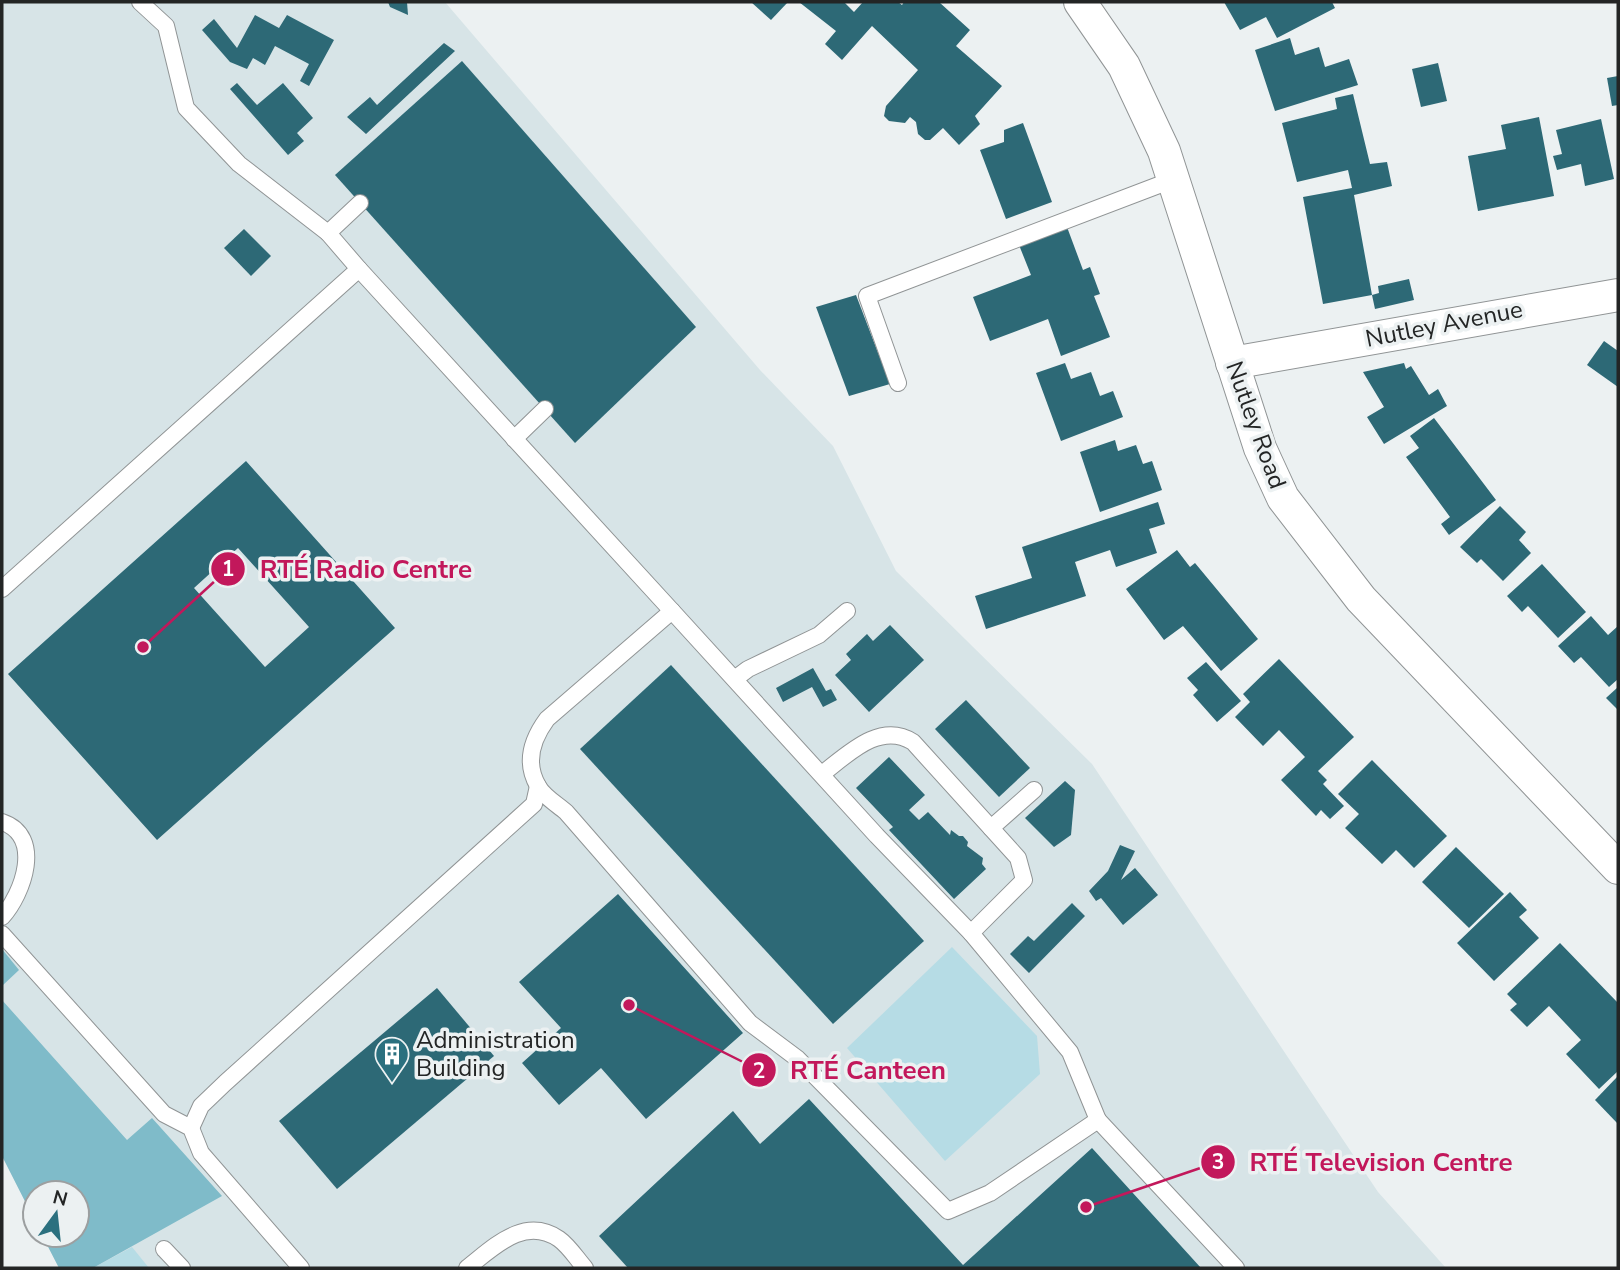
<svg xmlns="http://www.w3.org/2000/svg" width="1620" height="1270" font-family="'Nunito Sans',sans-serif">
  <rect width="100%" height="100%" fill="#ecf1f2"/>
  <!-- built -->
  <path fill="#d7e4e7" d="M2,2H445L760,370L833,446L896,571L1092,764L1378,1192L1446,1268H59L42,1235H77V1193H35V1221L2,1156Z"/>
  <!-- green -->
  <g fill="#b6dce5">
    <path d="M952,947L1037,1036L1040,1074L945,1161L847,1048Z"/>
    <path d="M132,1247L149,1268H93Z"/>
  </g>
  <!-- forest -->
  <g fill="#7fbbc9">
    <path d="M2,949L19,970L2,986Z"/>
    <path d="M2,1000L127,1140L152,1118L222,1196L93,1268H59L42,1235H77V1193H35V1221L2,1156Z"/>
  </g>
  <!-- building -->
  <g fill="#2d6976" fill-rule="evenodd">
    <path d="M388,2H407L408,15L390,7Z"/>
    <path d="M751,2H788L771,20Z"/>
    <path d="M799,2H844L854,12L863,2H898L902,5L904,2H939L970,30L956,46L1002,86L975,116L980,124L959,145L943,128L930,140H925L918,134L916,122L910,117L905,123L889,121L884,116L886,106L918,70L872,26L842,60L825,44L836,31Z"/>
    <path d="M1224,2H1332L1335,8L1277,38L1266,17L1240,30Z"/>
    <path d="M255,15L279,28L287,15L334,40L309,86L300,81L309,64L275,46L265,65L253,58L247,69L230,62L202,30L214,19L237,48Z"/>
    <path d="M1290,38L1295,55L1319,47L1325,67L1349,59L1358,85L1275,111L1255,50Z"/>
    <path d="M444,43L455,51L366,134L347,117L370,97L377,105Z"/>
    <path d="M462,61L696,327L575,443L335,175Z"/>
    <path d="M1438,63L1447,101L1421,107L1412,69Z"/>
    <path d="M1618,76V105L1612,106L1607,78Z"/>
    <path d="M237,83L257,105L283,83L313,118L297,133L304,141L288,155L230,89Z"/>
    <path d="M1353,94L1370,164L1387,162L1392,186L1354,195L1372,295L1323,304L1303,197L1352,188L1348,170L1297,182L1282,123L1337,109L1335,98Z"/>
    <path d="M1539,117L1554,196L1478,211L1468,156L1506,149L1501,125Z"/>
    <path d="M1601,119L1614,179L1585,186L1581,164L1557,170L1553,156L1562,154L1556,130Z"/>
    <path d="M1023,123L1052,202L1006,219L980,150L1004,142V130Z"/>
    <path d="M1067,227L1083,270L1090,267L1100,294L1094,296L1110,337L1061,356L1048,319L990,341L973,297L1031,275L1019,245Z"/>
    <path d="M244,229L271,256L251,276L224,248Z"/>
    <path d="M1409,279L1414,300L1375,309L1372,295L1379,293L1378,286Z"/>
    <path d="M856,295L890,384L849,396L816,307Z"/>
    <path d="M1604,341L1618,351V387L1587,365Z"/>
    <path d="M1065,363L1071,379L1091,372L1100,396L1113,391L1123,417L1061,441L1036,373Z"/>
    <path d="M1404,363L1406,369L1411,366L1429,395L1438,389L1447,406L1384,444L1367,417L1384,407L1363,372Z"/>
    <path d="M1434,418L1496,500L1449,535L1441,524L1450,517L1406,457L1419,448L1410,436Z"/>
    <path d="M1115,440L1118,451L1136,445L1143,464L1152,461L1162,490L1100,512L1080,452Z"/>
    <path d="M246,461L395,628L157,840L8,674ZM238,548L309,627L265,667L194,588Z"/>
    <path d="M1158,502L1165,524L1149,529L1157,553L1116,567L1110,550L1075,562L1086,596L986,629L975,596L1032,578L1022,547Z"/>
    <path d="M1500,506L1526,532L1519,540L1531,553L1503,581L1481,559L1477,563L1460,547Z"/>
    <path d="M1177,550L1190,567L1195,563L1258,639L1221,671L1183,626L1164,640L1126,589Z"/>
    <path d="M1542,564L1586,612L1558,638L1528,606L1522,612L1507,596Z"/>
    <path d="M1591,616L1608,635L1618,626V679L1609,687L1581,657L1574,663L1558,646Z"/>
    <path d="M890,625L924,660L869,712L835,675L851,660L846,654L867,634L873,641Z"/>
    <path d="M1279,659L1354,737L1318,771L1327,780L1323,784L1344,806L1330,819L1321,810L1316,816L1281,780L1305,757L1279,730L1263,746L1235,717L1250,702L1243,694Z"/>
    <path d="M1206,662L1241,701L1217,722L1193,695L1198,690L1187,678Z"/>
    <path d="M671,665L924,941L833,1024L580,749Z"/>
    <path d="M813,668L826,691L831,689L837,700L823,707L812,687L783,702L776,688Z"/>
    <path d="M1618,687V710L1606,698Z"/>
    <path d="M966,700L1030,768L999,797L935,729Z"/>
    <path d="M889,757L925,795L909,810L919,820L928,812L950,835L951,830L959,836H963L968,842L967,846L983,858L982,864L986,869L954,899L889,830L893,827L856,788Z"/>
    <path d="M1372,760L1447,836L1414,868L1396,850L1382,864L1345,828L1359,814L1338,794Z"/>
    <path d="M1065,781L1075,790L1071,835L1054,847L1025,818Z"/>
    <path d="M1120,845L1135,851L1121,880L1135,868L1158,895L1123,925L1101,898L1096,901L1089,891L1108,871Z"/>
    <path d="M1456,847L1504,894L1469,928L1422,882Z"/>
    <path d="M1510,892L1527,910L1519,917L1539,938L1494,981L1457,943Z"/>
    <path d="M618,894L743,1033L646,1119L601,1068L559,1105L522,1063L561,1028L519,982Z"/>
    <path d="M1072,903L1085,916L1029,973L1010,954L1028,936L1034,941Z"/>
    <path d="M1560,943L1618,1003V1071L1599,1089L1566,1054L1581,1040L1549,1006L1527,1027L1510,1010L1517,1004L1507,994Z"/>
    <path d="M437,988L494,1056L337,1189L279,1121Z"/>
    <path d="M1618,1076V1124L1595,1100Z"/>
    <path d="M809,1099L963,1265L1092,1148L1201,1268H628L599,1236L733,1111L760,1144Z"/>
  </g>
  <g fill="none" stroke-linecap="round" stroke-linejoin="round">
    <!-- lane casing -->
    <g stroke="#909495" stroke-width="18">
      <g id="lane">
        <path d="M140,2L166,26L186,108L239,164L328,233L359,269"/>
        <path d="M328,233L360,203"/>
        <path d="M898,383L867,296L1172,180"/>
        <path d="M514,439L545,409"/>
        <path d="M2,589L359,269L672,611L547,719C533,738 524,762 538,786C543,796 558,805 566,812L750,1023L798,1059L948,1211L990,1193L1098,1120L1236,1268"/>
        <path d="M672,611L877,836L971,933L1070,1052L1098,1120"/>
        <path d="M736,678L748,669L819,635L847,611"/>
        <path d="M822,774C848,754 880,721 913,742L1018,858L1024,880L971,933"/>
        <path d="M2,822C44,836 23,894 2,917"/>
        <path d="M991,828L1034,790"/>
        <path d="M2,934L164,1114L191,1128L201,1153L301,1268"/>
        <path d="M191,1128L201,1106L225,1083L534,804L538,786"/>
        <path d="M164,1249L182,1268"/>
        <path d="M467,1268C493,1248 524,1215 559,1239C569,1246 577,1259 585,1268"/>
      </g>
    </g>
    <!-- street casing -->
    <g stroke="#909495" stroke-width="34">
      <g id="street">
        <path d="M1080,2L1124,66L1164,151L1260,448L1283,498L1361,599L1618,868"/>
        <path d="M1232,363L1618,295"/>
      </g>
    </g>
    <!-- lane -->
    <use href="#lane" stroke="#fff" stroke-width="16"/>
    <!-- street -->
    <use href="#street" stroke="#fff" stroke-width="32"/>
  </g>
  <!-- icons -->
  <defs>
    <g id="building-pin" transform="scale(1.75)"><path d="M0 17L-7.5 6A9.5 9.5 0 1 1 7.5 6Z" fill="#2b707f" stroke="#ecf1f2"/><path d="M-4-6H4V6H1V3H-1V6H-4ZM-2.5-4.3h1.7v1.8h-1.7ZM.8-4.3h1.7v1.8H.8ZM-2.5-1h1.7V.8h-1.7ZM.8-1h1.7V.8H.8Z" fill="#fff"/></g>
  </defs>
  <g fill-rule="evenodd">
    <use href="#building-pin" x="392" y="1054"/>
  </g>
  <g text-anchor="middle" dominant-baseline="central" stroke-width="7" stroke-linejoin="round" paint-order="stroke">
    <!-- street labels -->
    <g font-size="24" fill="#232525" stroke="#ecf1f2">
      <text transform="translate(1444 324) rotate(-11)">Nutley Avenue</text>
      <text transform="translate(1256 425) rotate(70)">Nutley Road</text>
    </g>
    <!-- poi labels -->
    <g font-size="24" fill="#232525" stroke="#ecf1f2" text-anchor="start">
      <text x="416" y="1040">Administration<tspan x="416" dy="28">Building</tspan></text>
    </g>
  </g>
  <!-- callouts -->
  <path fill="none" stroke="#c2185b" stroke-width="2.5" d="M143 647L228 569M629 1005L759 1070M1086 1207L1218 1162"/>
  <g fill="#c2185b" stroke="#ecf1f2" stroke-width="2.5">
    <circle cx="143" cy="647" r="7"/>
    <circle cx="629" cy="1005" r="7"/>
    <circle cx="1086" cy="1207" r="7"/>
    <circle cx="228" cy="569" r="18"/>
    <circle cx="759" cy="1070" r="18"/>
    <circle cx="1218" cy="1162" r="18"/>
  </g>
  <g font-size="21" text-anchor="middle" font-weight="bold" fill="#fff">
    <text x="228" y="576">1</text>
    <text x="759" y="1078">2</text>
    <text x="1218" y="1169">3</text>
  </g>
  <g font-size="26" text-anchor="middle" font-weight="bold" fill="#c2185b" stroke="#ecf1f2" stroke-width="7" stroke-linejoin="round" paint-order="stroke">
    <text x="366" y="578">RTÉ Radio Centre</text>
    <text x="868" y="1079">RTÉ Canteen</text>
    <text x="1381" y="1171">RTÉ Television Centre</text>
  </g>
  <!-- border -->
  <rect width="1620" height="1270" fill="none" stroke="#232525" stroke-width="7"/>
  <!-- north arrow -->
  <g transform="translate(56 1214) rotate(15)"><circle r="33" fill="#ecf1f2" stroke="#9c9fa0" stroke-width="2"/>
  <path d="M0-5L12 26L0 18L-12 26Z" fill="#2b707f"/>
  <text y="-10" font-size="19" font-weight="bold" text-anchor="middle" fill="#232525">N</text>
  </g>
</svg>
